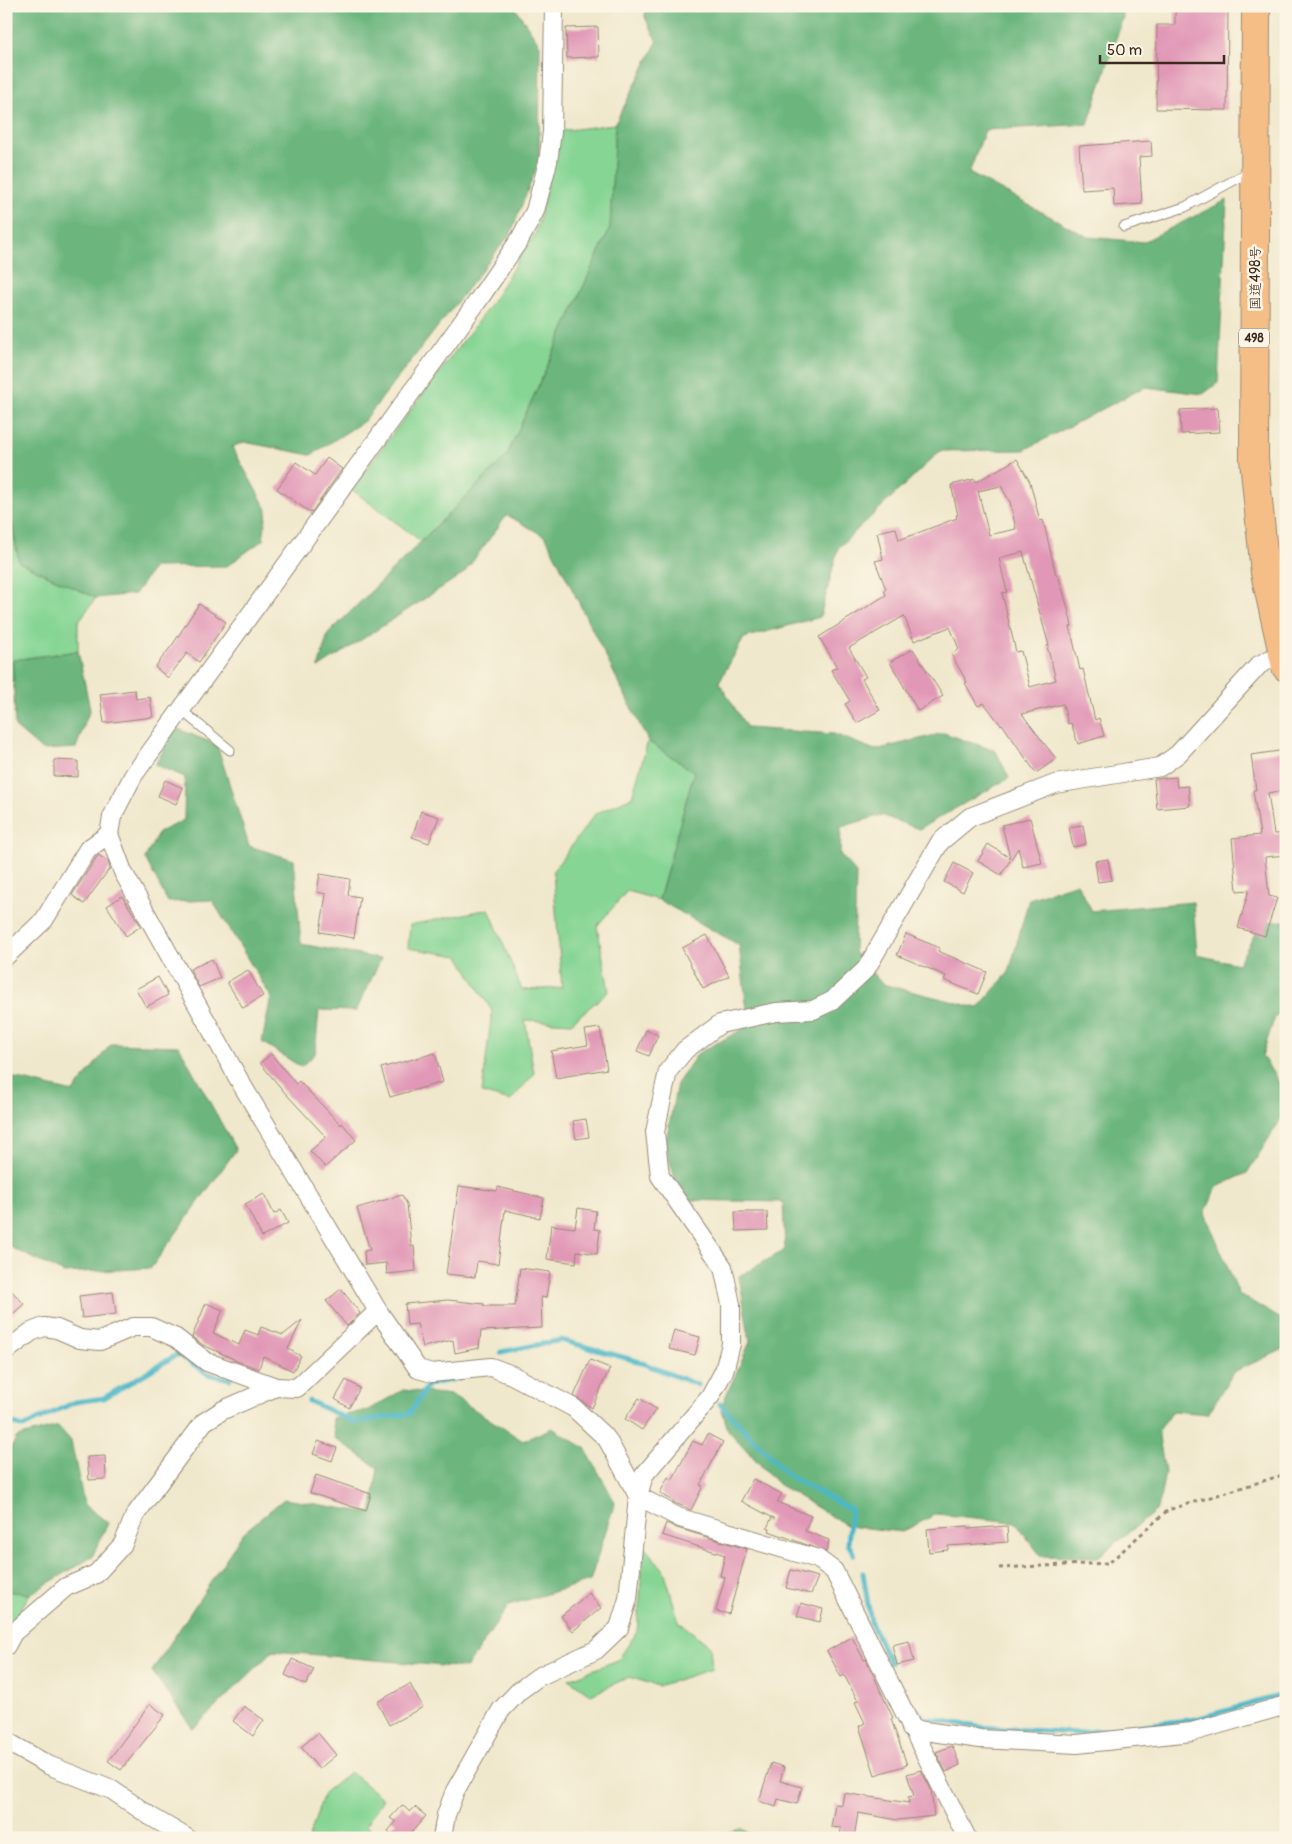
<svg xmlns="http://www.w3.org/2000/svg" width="1292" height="1844" font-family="Pangolin,'Klee One',sans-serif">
  <rect width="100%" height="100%" fill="#fcf5e5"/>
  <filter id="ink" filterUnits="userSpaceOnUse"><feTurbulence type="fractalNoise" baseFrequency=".02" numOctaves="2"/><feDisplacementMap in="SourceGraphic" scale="10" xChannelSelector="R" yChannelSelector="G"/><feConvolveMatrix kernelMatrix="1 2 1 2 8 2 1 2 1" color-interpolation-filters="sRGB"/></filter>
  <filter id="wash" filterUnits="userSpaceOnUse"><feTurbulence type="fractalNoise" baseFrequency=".0096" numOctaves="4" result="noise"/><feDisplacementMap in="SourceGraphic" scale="20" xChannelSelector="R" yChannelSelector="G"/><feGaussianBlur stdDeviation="1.12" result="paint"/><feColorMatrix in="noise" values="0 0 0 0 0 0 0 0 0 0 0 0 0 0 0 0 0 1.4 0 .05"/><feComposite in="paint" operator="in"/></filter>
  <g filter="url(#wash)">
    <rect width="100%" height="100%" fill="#f0e8cc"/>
    <!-- green -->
    <g fill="#86d594" stroke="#608059">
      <path d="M615,124L610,228L506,457L421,541L351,489L488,308L536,232L560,131Z"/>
      <path d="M6,517L12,524L19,562L96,598L78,622V651L13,660V681L6,682Z"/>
      <path d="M648,741L694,772L659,900L627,891L597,926L609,991L571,1023L525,1020L534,1074L510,1101L482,1093L492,1011L459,956L408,948L410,925L489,909L522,990L562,988L553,871L595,814L632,797Z"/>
      <path d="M644,1547L664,1570L679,1622L710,1646L712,1669L658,1686L629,1677L591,1695L569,1679L618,1660L637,1632Z"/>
      <path d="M6,1591L30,1594L6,1633Z"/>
      <path d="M350,1772L383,1799L366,1825L376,1838H309L324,1793Z"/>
      <path d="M741,1829L758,1838H711L712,1837Z"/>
    </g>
    <!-- forest -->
    <g fill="#6cb67e" stroke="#54704e">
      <path d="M6,6H514L540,45L539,161L511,233L364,421L311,455L244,442L232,447L267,510L263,540L227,566L154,567L135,594L96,598L19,562L12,524L6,517Z"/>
      <path d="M646,6H1122L1123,17L1088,124L985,130L969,173L1088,237L1143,242L1227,200L1218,383L1203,394L1145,387L1024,450L940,451L838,548L820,617L744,638L719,682L747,728L834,734L875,750L944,733L996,751L1009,778L919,829L881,815L841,827L840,854L856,873L854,952L882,984L978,1008L1009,972L1029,899L1077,883L1092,911L1193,902L1197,955L1238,964L1262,922L1286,921V1007L1274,1019L1262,1056L1286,1093L1281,1119L1247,1173L1217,1187L1205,1213L1239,1294L1286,1322V1337L1282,1350L1233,1372L1208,1414L1172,1411L1158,1432L1165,1472L1158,1509L1098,1557L1041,1556L1015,1522L936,1514L902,1532L848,1526L778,1484L728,1430L721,1407L750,1342L739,1276L785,1250L783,1202L682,1200L665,1146L677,1084L698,1053L749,1026L739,945L659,900L694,772L648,741L546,537L507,515L464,573L318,668L328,634L506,457L610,228L615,124L657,42L645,17Z"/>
      <path d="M78,651L90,709L76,748L42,750L15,727L13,660Z"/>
      <path d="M176,728L217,745L249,846L294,860L301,944L381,959L356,1011L319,1010L315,1054L301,1067L262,1042L271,997L212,900L168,902L145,858L159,832L184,820L185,777L155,765Z"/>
      <path d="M111,1044L179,1046L236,1150L151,1268L64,1273L6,1245V1076L73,1092Z"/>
      <path d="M403,1390L452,1395L523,1441L552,1428L585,1448L615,1502L590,1581L509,1605L466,1668L273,1651L193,1729L152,1671L243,1533L284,1499L371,1513L378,1468L335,1438L332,1418L368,1410Z"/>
      <path d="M58,1426L71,1441L84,1504L108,1523L92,1557L30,1594L6,1591V1458L17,1437Z"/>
    </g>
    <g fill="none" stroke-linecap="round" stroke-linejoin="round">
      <!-- stream -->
      <g stroke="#4bb7c8" stroke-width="5">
        <path d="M501,1352L561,1340L637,1361L698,1385"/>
        <path d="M309,1401L354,1422L409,1414L428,1385L460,1378"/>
        <path d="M720,1404L789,1476L851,1510L848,1544L854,1554"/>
        <path d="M6,1421L23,1427L75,1402L104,1398L178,1354L208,1374L230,1379"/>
        <path d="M863,1573L871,1623L890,1663"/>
        <path d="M908,1703L910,1706L927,1718L978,1727L1078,1733L1196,1719L1286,1694"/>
      </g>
    </g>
    <g id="blocks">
      <!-- building -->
      <g fill="#e197b6" fill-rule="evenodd">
        <path d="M1175,6H1228L1227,110L1156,109L1157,25H1175Z"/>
        <path d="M598,27L599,57L567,58L566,28Z"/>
        <path d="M1151,141L1152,156L1139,157L1142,204L1114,206L1113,188L1082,190L1079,146Z"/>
        <path d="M1218,408L1220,432L1181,434L1180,410Z"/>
        <path d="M327,458L342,469L311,513L277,489L296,462L315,475Z"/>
        <path d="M1017,459L1030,482L1040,521L1043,520L1056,575H1058L1067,605L1072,626L1070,627L1080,670L1083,669L1095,720L1099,718L1104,736L1078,744L1071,723L1068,724L1063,704L1022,714L1056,759L1036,773L1002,724L1001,725L984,703L978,706L965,683L967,682L951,654L959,649L950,627L914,641L904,616L849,648L866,677L862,679L880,710L857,723L845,704L850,701L831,670L837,667L819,637L886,595L884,590L886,589L875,561L883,559L877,532L896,528L899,540L957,518L956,515H958L951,485L975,479L976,482ZM1001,486L1010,502L1016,529L989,535L978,491ZM1023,552L1049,646H1047L1056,680L1030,687L1021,651L1016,652L1002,593L1007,592L999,558Z"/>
        <path d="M199,604L226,622L199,662L187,653L168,678L155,667L173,644Z"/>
        <path d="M913,649L943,696L918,711L890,662Z"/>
        <path d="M135,690L136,699L150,697L153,717L104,723L100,694Z"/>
        <path d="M1286,750V790L1268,793L1274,834L1286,833V855L1265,857L1269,896L1277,898L1265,936L1238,928L1249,890L1237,891L1232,838L1260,835L1253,790H1256L1251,755Z"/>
        <path d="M54,760L78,761V777L54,776Z"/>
        <path d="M1176,777L1177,787L1188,786L1190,806L1157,809L1154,779Z"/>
        <path d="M165,780L183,788L176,804L158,796Z"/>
        <path d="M421,811L439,817L429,843L412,837Z"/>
        <path d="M1030,818L1042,863L1023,867L1018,848L1001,875L978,861L988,844L1010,858L1002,825Z"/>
        <path d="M1083,825L1086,844L1073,847L1069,827Z"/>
        <path d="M98,855L108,861L110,868L84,904L72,895Z"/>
        <path d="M1108,859L1112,880L1098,882L1095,861Z"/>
        <path d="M954,863L973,873L963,892L944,882Z"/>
        <path d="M320,874L350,879L348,895L360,897L354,938L320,932L326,894L317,892Z"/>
        <path d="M122,896L141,926L126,936L107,906Z"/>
        <path d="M906,934L940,948L938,951L987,972L978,994L944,980L946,976L897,955Z"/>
        <path d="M707,935L729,976L703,989L682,948Z"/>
        <path d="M212,959L220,978L199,987L190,969Z"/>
        <path d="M248,970L263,996L243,1008L227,982Z"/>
        <path d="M158,977L168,995L146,1007L136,989Z"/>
        <path d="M600,1028L607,1069L556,1078L551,1051L588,1045L585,1030Z"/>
        <path d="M646,1030L658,1035L649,1056L637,1051Z"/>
        <path d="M435,1053L443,1082L390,1097L381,1068Z"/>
        <path d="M271,1054L296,1084L299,1081L341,1125L342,1123L356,1140L325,1167L310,1151L326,1137L286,1094L260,1063Z"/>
        <path d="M586,1119L589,1137L576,1139L573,1121Z"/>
        <path d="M459,1186L497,1191L498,1187L544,1198L540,1218L505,1210L498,1264L477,1261L475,1277L446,1274Z"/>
        <path d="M264,1194L274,1214L281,1210L288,1223L262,1237L245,1204Z"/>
        <path d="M402,1195L407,1204L411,1246H414L416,1271L387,1274L386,1263L365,1265L364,1251L370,1250L357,1208Z"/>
        <path d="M578,1208L596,1211L594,1229L600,1230L597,1254L577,1251L576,1263L547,1259L551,1225L575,1228Z"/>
        <path d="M735,1212H767L768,1230L736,1231Z"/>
        <path d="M520,1268L550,1272L546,1298L541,1297L542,1328L481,1331L479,1348L455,1353L453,1340L423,1347L417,1324L407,1325L405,1304L448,1300L484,1304V1306H515Z"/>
        <path d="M6,1285L24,1304L6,1320Z"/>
        <path d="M341,1289L360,1313L347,1326L326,1301Z"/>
        <path d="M113,1292L116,1314L82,1318L79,1296Z"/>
        <path d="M206,1303L223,1310L213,1333L239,1345L245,1330L258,1335L261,1327L283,1335L302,1320L288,1349L301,1356L293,1371L263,1356L259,1369L234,1360V1359L203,1345L192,1337Z"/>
        <path d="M674,1330L700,1337L695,1355L669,1349Z"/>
        <path d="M590,1360L610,1368L592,1408L574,1396Z"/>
        <path d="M346,1380L360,1388L349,1408L335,1399Z"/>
        <path d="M639,1398L656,1409L642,1430L625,1419Z"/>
        <path d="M708,1434L723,1442L700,1485L703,1486L691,1510L673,1502V1501L660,1493L668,1477L672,1480L693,1441L702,1445Z"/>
        <path d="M318,1441L337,1448L332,1461L313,1454Z"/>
        <path d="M105,1456L106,1479L89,1480L87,1457Z"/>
        <path d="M316,1475L371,1494L366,1511L310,1493Z"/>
        <path d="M753,1479L782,1494L777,1502L811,1516L805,1531L829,1540L826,1552L769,1531L770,1529L767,1528L772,1517L775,1519L741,1501Z"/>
        <path d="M666,1523L677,1528L747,1549L729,1614L716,1611L725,1577L720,1576L725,1555L662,1535Z"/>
        <path d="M968,1526V1529L1007,1526L1008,1542L948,1546V1550L929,1552L927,1529Z"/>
        <path d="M791,1570L818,1577L811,1594L786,1588Z"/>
        <path d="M589,1593L601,1608L573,1631L561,1616Z"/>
        <path d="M801,1603L823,1609L820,1622L797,1616Z"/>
        <path d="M852,1637L864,1660L866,1659L893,1718L891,1719L907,1765L875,1775L859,1726L865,1723L855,1702L858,1701L844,1675L841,1677L827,1651Z"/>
        <path d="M909,1641L914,1661L897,1665L892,1645Z"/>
        <path d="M292,1659L314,1669L306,1685L285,1675Z"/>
        <path d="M410,1684L423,1707L389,1725L377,1702Z"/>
        <path d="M150,1704L165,1715L121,1770L108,1761Z"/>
        <path d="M244,1706L264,1720L253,1736L233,1721Z"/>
        <path d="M318,1733L336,1755L319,1769L301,1747Z"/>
        <path d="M952,1746L960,1765L946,1772L936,1752Z"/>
        <path d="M771,1763L784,1767L780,1781L802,1787L797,1804L778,1799L776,1807L759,1801Z"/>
        <path d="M921,1770L931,1789L934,1816L898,1820L858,1813L854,1838H840L841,1828L831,1827L835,1804L842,1805L844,1793L909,1803L908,1797L914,1796L907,1774Z"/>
        <path d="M402,1805L410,1812L415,1807L426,1816L406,1838H395L388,1831L396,1822L390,1818Z"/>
      </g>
    </g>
  </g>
  <g filter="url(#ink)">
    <use href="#blocks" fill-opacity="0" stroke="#968975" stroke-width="1"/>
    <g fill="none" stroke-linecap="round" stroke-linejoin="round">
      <!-- service casing -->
      <g stroke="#968975" stroke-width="11">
        <g id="service">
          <path d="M1124,227L1185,207L1251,171"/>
          <path d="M181,710L230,750"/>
        </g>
      </g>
      <!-- minor casing -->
      <g stroke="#968975" stroke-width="20">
        <g id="minor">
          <path d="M554,6L552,132L548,162L535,211L520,239L477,302L133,776L112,817L109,834L123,872L242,1085L378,1311L418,1369L432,1373L491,1367L512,1375L574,1408L607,1439L638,1496L680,1518L818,1559L834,1571L967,1838"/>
          <path d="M6,956L44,920L88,849L109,834"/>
          <path d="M6,1351L31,1332L44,1327L57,1329L80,1339L100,1341L133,1327H151L176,1338L207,1362L276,1387L297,1388L378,1311"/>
          <path d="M6,1646L13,1633L66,1587L96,1574L123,1544L135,1515L204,1422L223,1410L276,1387"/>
          <path d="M911,1729L980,1739L1077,1744L1192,1732L1286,1705"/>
          <path d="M6,1741L48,1765L112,1790L150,1816L187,1838"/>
          <path d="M442,1838L446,1815L455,1791L501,1710L519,1691L538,1677L596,1650L619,1628L628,1599L638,1496L644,1475L710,1397L724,1371L731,1344V1304L723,1267L660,1176L655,1132L668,1071L685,1050L720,1024L776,1012L813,1010L832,1001L866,969L940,842L970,817L1055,784L1160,767L1178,754L1259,665L1282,653"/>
        </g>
      </g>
      <!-- trunk casing -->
      <g stroke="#968975" stroke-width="30">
        <path id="trunk" d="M1256,6L1254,459L1265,573L1286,667"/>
      </g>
      <!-- path -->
      <path stroke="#968975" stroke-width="3" stroke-dasharray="4 4" stroke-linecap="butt" d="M999,1568L1109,1563L1168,1510L1286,1474"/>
      <!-- service -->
      <use href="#service" stroke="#fff" stroke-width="9"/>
      <!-- minor -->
      <use href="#minor" stroke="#fff" stroke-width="18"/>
      <!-- trunk -->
      <use href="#trunk" stroke="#f6be87" stroke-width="28"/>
    </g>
  </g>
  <g text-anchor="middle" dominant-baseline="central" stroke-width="5" stroke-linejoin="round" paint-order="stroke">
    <!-- shield labels -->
    <rect fill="#fcf5e5" stroke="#75675a" stroke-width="1" x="1239" y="328.5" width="30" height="19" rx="4"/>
    <g font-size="12" font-weight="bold" fill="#3b2a1e">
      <text x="1254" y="338">498</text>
    </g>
    <!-- street labels -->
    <g font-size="14" fill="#3b2a1e" stroke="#fcf5e5">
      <text transform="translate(1255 278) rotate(-90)">国道498号</text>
    </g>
  </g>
  <!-- margin -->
  <rect width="1292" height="1844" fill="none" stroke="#fcf5e5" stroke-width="25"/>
  <!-- scale -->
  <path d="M1100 55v8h124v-8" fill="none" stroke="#3b2a1e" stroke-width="2.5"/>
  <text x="1107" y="55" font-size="15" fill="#3b2a1e" stroke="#fcf5e5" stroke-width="4" paint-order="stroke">50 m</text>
</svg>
